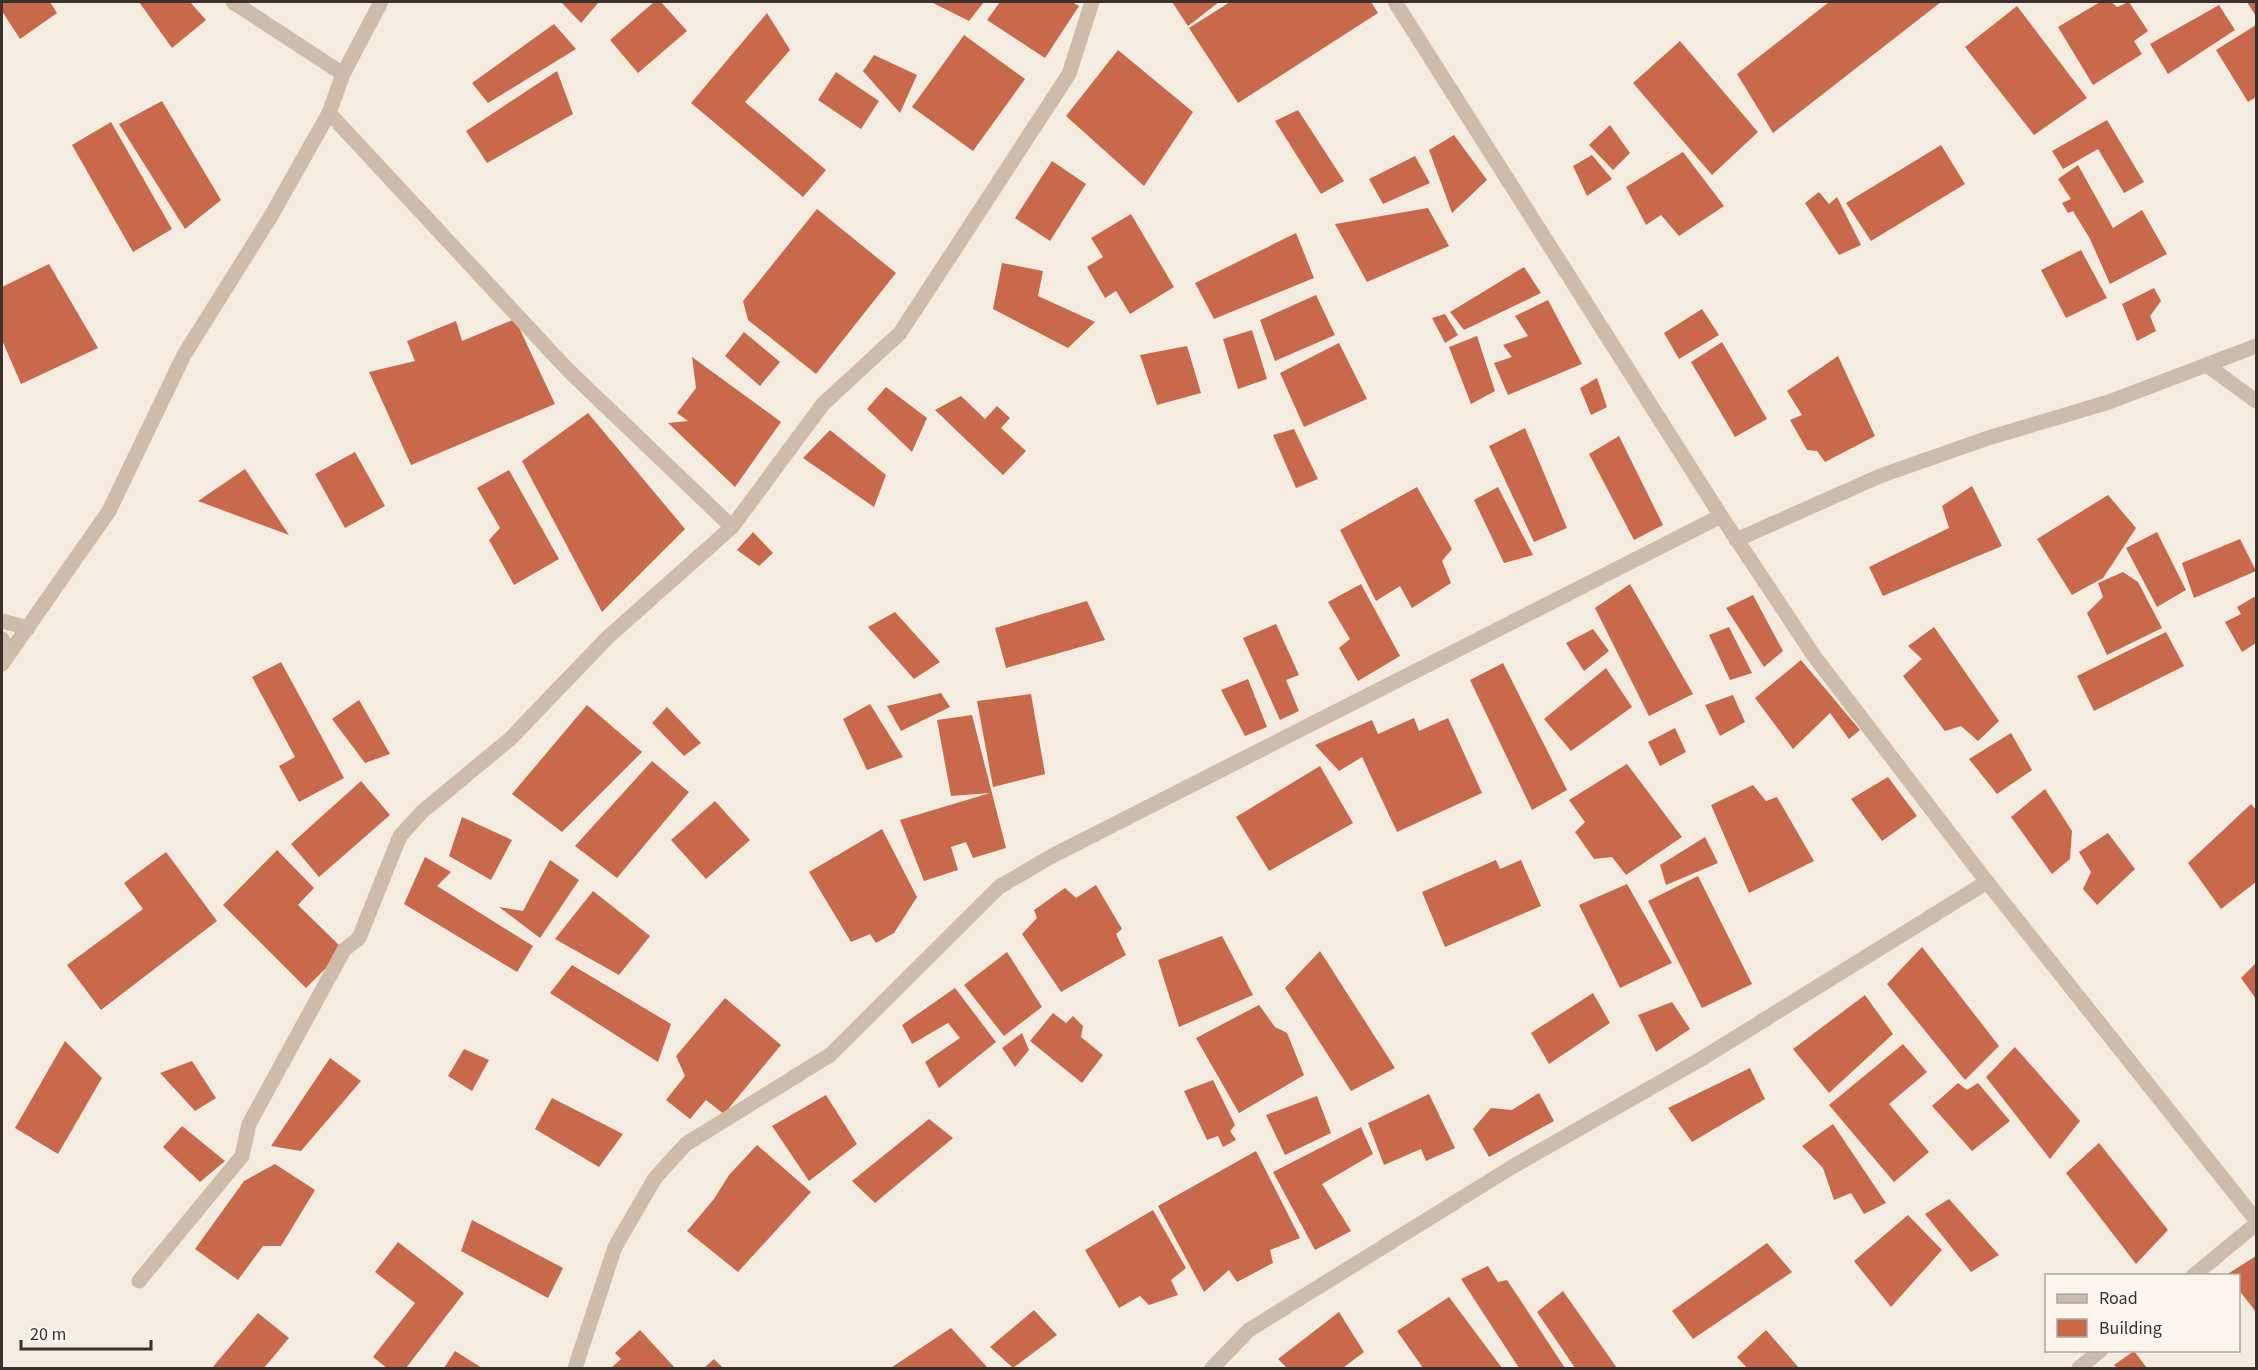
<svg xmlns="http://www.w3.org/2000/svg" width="2258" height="1370" font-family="'Source Sans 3',sans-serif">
  <rect width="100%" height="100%" fill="#f4ebe1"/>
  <!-- building -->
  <g fill="#c8694b">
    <path d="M2,2H50L57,13L20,39L2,11Z"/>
    <path d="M139,2H190L206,20L172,48Z"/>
    <path d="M561,2H599L581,23Z"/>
    <path d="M654,2H661L687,31L638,73L610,40Z"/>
    <path d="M931,2H984L969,21Z"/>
    <path d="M1000,2H1072L1079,6L1045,58L987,20Z"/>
    <path d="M1172,2H1219L1188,26Z"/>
    <path d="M1230,2H1371L1378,13L1238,103L1189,28Z"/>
    <path d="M1829,2H1941L1773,133L1737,74Z"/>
    <path d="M2100,2H2111L2117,7L2129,2L2148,31L2134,41L2142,54L2093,85L2058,27Z"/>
    <path d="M2247,2H2256V16Z"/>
    <path d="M2219,5L2235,30L2168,74L2150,44Z"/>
    <path d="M2017,6L2087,98L2034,135L1965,47Z"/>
    <path d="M767,13L790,50L745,102L826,170L803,197L691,103Z"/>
    <path d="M554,24L576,49L488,103L472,83Z"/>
    <path d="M2256,25V97L2248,102L2216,50Z"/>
    <path d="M964,35L1025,79L973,151L912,107Z"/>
    <path d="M1680,41L1758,132L1712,175L1633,83Z"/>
    <path d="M1118,50L1193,112L1144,186L1066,116Z"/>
    <path d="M874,55L917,75L900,113L863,71Z"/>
    <path d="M557,71L573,114L487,163L466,131Z"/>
    <path d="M836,72L879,101L861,129L818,100Z"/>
    <path d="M162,101L221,200L185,229L119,124Z"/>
    <path d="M1298,110L1344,181L1321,194L1275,121Z"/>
    <path d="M2107,120L2144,182L2124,193L2098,149L2063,169L2052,151Z"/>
    <path d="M111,122L172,229L133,252L72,145Z"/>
    <path d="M1610,125L1630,153L1613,170L1589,145Z"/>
    <path d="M1454,135L1487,180L1452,213L1429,150Z"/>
    <path d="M1941,145L1965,184L1871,241L1846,203Z"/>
    <path d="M1683,152L1724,206L1679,236L1661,215L1646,225L1626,187Z"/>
    <path d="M1592,155L1612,179L1587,196L1573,166Z"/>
    <path d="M1415,156L1430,183L1383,204L1369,179Z"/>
    <path d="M1052,161L1086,184L1050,241L1015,218Z"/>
    <path d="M2078,165L2113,228L2142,210L2167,254L2110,284L2090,239L2073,211L2068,213L2062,203L2071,199L2058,179Z"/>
    <path d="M1819,192L1829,204L1837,197L1861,245L1839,255L1805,203Z"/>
    <path d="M1428,208L1449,246L1367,282L1335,224Z"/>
    <path d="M817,209L896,273L816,374L748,320L743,301Z"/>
    <path d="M1131,214L1174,287L1130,314L1116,291L1105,298L1087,267L1103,257L1091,238Z"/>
    <path d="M1296,233L1314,278L1214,319L1195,283Z"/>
    <path d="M2081,250L2107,298L2066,318L2041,270Z"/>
    <path d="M1002,263L1043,271L1038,296L1095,322L1068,348L993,309Z"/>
    <path d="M49,264L98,348L21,384L2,340V287Z"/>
    <path d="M1524,267L1541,293L1464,330L1450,312Z"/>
    <path d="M2154,288L2161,301L2150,316L2156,331L2137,341L2122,304Z"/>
    <path d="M1316,295L1335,335L1275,361L1260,320Z"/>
    <path d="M1548,300L1582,364L1508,395L1494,363L1512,357L1503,345L1528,336L1515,316Z"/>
    <path d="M1702,309L1719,335L1679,359L1664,333Z"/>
    <path d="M1445,314L1458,335L1445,343L1432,318Z"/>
    <path d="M515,319L555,404L411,465L369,372L415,361L407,341L456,321L462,341Z"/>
    <path d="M1252,330L1267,379L1238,389L1223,339Z"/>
    <path d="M744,332L780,362L760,386L725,356Z"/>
    <path d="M1477,336L1495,391L1471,404L1449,347Z"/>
    <path d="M1722,342L1767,419L1735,437L1691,362Z"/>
    <path d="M1339,343L1367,399L1304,427L1280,373Z"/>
    <path d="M1187,346L1201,393L1157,405L1140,355Z"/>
    <path d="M1838,356L1875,436L1825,462L1817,451L1807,450L1790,420L1802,415L1787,391Z"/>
    <path d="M692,357L781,422L735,487L668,423L688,421L677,413L696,388Z"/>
    <path d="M1597,378L1607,407L1591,415L1580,388Z"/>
    <path d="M886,387L927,418L912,452L867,409Z"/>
    <path d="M961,396L985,419L997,406L1010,418L1001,428L1026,451L1003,475L935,410Z"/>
    <path d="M588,413L685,529L602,612L522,461Z"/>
    <path d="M1525,428L1567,528L1534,542L1489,446Z"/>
    <path d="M1294,429L1318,479L1296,488L1273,435Z"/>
    <path d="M830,430L886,475L874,507L803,458Z"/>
    <path d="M1619,436L1663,525L1634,540L1589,454Z"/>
    <path d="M355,452L385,506L345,528L315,474Z"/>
    <path d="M245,469L289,535L198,501Z"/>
    <path d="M509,470L559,559L514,585L489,540L500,528L477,488Z"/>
    <path d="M1972,486L2002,546L1883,596L1869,567L1949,528L1942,506Z"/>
    <path d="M1417,487L1452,549L1442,561L1451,583L1412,608L1400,586L1376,601L1340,530Z"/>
    <path d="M1498,487L1533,555L1504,563L1474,500Z"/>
    <path d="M2108,495L2136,528L2103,578L2072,595L2037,539Z"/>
    <path d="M753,532L773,553L759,566L737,550Z"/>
    <path d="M2157,532L2186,590L2157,607L2126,548Z"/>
    <path d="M2240,539L2256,571L2194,598L2182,563Z"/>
    <path d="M2123,572L2138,582L2162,628L2107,655L2087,613L2103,597L2098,583Z"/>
    <path d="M1361,584L1400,656L1358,681L1339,648L1350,639L1328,602Z"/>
    <path d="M1630,584L1693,694L1649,716L1595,608Z"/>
    <path d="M1753,595L1783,651L1764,667L1726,608Z"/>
    <path d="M2256,596V643L2242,652L2225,622L2241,614L2237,607Z"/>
    <path d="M1087,601L1105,640L1006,668L995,628Z"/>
    <path d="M895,612L940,662L914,679L868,627Z"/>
    <path d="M1276,624L1299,675L1286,680L1299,711L1280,720L1243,638Z"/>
    <path d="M1729,627L1752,673L1730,680L1709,635Z"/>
    <path d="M1934,627L1999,721L1978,741L1961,726L1945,731L1903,676L1922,659L1908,646Z"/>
    <path d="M1593,629L1609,651L1584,671L1566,643Z"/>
    <path d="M2166,632L2184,666L2094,711L2077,676Z"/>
    <path d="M1801,660L1860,730L1849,739L1830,713L1793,749L1755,698Z"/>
    <path d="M281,662L344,778L299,802L279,766L295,757L252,677Z"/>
    <path d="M1503,663L1567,790L1532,810L1470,680Z"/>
    <path d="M1606,668L1632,707L1571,751L1544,719Z"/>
    <path d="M1248,679L1267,727L1245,736L1221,690Z"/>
    <path d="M941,693L950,707L901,731L887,706Z"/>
    <path d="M1031,694L1045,774L993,787L977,701Z"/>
    <path d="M1733,695L1745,722L1720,736L1705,705Z"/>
    <path d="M359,700L390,754L365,763L332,719Z"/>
    <path d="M870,704L903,757L867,770L843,719Z"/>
    <path d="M587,705L642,752L562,832L512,794Z"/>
    <path d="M667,707L701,743L684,756L652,723Z"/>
    <path d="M972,715L1006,848L973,858L966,842L951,847L958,870L924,881L900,820L990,793L951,796L937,720Z"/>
    <path d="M1414,718L1419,731L1448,718L1482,793L1397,832L1362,757L1339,771L1315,745L1372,720L1378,734Z"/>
    <path d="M1675,728L1686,752L1660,766L1648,742Z"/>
    <path d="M2011,733L2032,770L1997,794L1969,759Z"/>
    <path d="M652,761L689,792L617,878L575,846Z"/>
    <path d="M1627,764L1682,837L1626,875L1612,857L1594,859L1575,832L1585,822L1569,800Z"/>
    <path d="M1320,766L1353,823L1269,871L1236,817Z"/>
    <path d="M1888,777L1917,816L1882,841L1851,799Z"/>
    <path d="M361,781L390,815L319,877L291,844Z"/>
    <path d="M1753,785L1766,801L1777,797L1814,861L1749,893L1711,805Z"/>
    <path d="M2045,789L2072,831L2070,859L2052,874L2011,817Z"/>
    <path d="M715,801L750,840L706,879L671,840Z"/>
    <path d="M2251,804L2256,810V882L2221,909L2188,863Z"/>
    <path d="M462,817L512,840L491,880L449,856Z"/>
    <path d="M882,829L917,897L894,933L876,943L870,934L851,942L809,872Z"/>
    <path d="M2108,833L2135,869L2097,905L2083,889L2091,872L2079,852Z"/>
    <path d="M1705,837L1718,863L1666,885L1660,865Z"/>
    <path d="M277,850L314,888L298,905L344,950L306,988L223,905Z"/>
    <path d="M166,852L217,921L101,1010L67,965L143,909L124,883Z"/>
    <path d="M425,857L451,872L437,886L533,946L517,972L404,904Z"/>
    <path d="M550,860L579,880L540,938L499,907L523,911Z"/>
    <path d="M1496,860L1500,869L1521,860L1541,906L1445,947L1422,892Z"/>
    <path d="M1698,876L1752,984L1702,1008L1648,901Z"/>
    <path d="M1627,884L1672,963L1620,988L1579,905Z"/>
    <path d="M1096,885L1122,929L1116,934L1126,955L1061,992L1022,934L1037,918L1034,910L1065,888L1076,898Z"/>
    <path d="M593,891L650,936L619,975L555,939Z"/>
    <path d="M1222,936L1253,995L1179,1027L1158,960Z"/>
    <path d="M1922,947L1999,1046L1965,1080L1887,984Z"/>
    <path d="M1320,951L1395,1068L1351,1091L1285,988Z"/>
    <path d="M1007,952L1042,1007L1004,1036L964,985Z"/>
    <path d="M2256,963V999L2241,978Z"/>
    <path d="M572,965L671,1024L658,1062L550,993Z"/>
    <path d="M955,988L996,1042L939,1088L925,1062L960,1038L948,1023L912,1044L902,1025Z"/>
    <path d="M1593,993L1610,1023L1549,1064L1531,1033Z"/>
    <path d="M1865,995L1893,1034L1829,1093L1793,1049Z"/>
    <path d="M725,998L781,1045L724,1114L706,1100L690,1119L666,1100L685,1076L676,1056Z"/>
    <path d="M1672,1002L1690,1029L1656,1052L1638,1015Z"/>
    <path d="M1259,1005L1275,1027L1287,1033L1304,1075L1239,1113L1196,1038Z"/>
    <path d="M1053,1013L1066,1023L1073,1016L1083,1026L1081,1037L1103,1055L1082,1083L1030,1041Z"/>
    <path d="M1022,1033L1029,1050L1015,1067L1002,1048Z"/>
    <path d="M65,1041L102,1078L58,1154L15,1128Z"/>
    <path d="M1903,1044L1927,1072L1889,1104L1929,1152L1894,1182L1829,1105Z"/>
    <path d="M2015,1047L2080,1121L2050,1159L1986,1077Z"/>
    <path d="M464,1049L489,1060L472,1091L448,1076Z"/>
    <path d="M330,1058L361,1081L301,1151L271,1146Z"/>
    <path d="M192,1061L216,1098L195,1111L160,1073Z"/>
    <path d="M1750,1068L1765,1099L1692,1142L1668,1108Z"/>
    <path d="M1213,1080L1235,1125L1230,1131L1236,1140L1223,1147L1218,1136L1207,1140L1184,1091Z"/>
    <path d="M1958,1083L1967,1090L1978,1083L2010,1121L1972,1151L1932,1106Z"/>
    <path d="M1539,1093L1554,1121L1489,1157L1473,1129L1491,1108L1512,1110Z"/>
    <path d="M1429,1094L1455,1148L1426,1161L1421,1149L1384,1165L1368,1123Z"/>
    <path d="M826,1095L857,1144L809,1181L772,1126Z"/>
    <path d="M1317,1096L1331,1133L1285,1155L1266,1115Z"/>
    <path d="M552,1098L623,1134L599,1167L535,1129Z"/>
    <path d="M929,1119L953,1138L875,1203L852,1181Z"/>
    <path d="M1833,1124L1886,1203L1864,1214L1851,1193L1834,1200L1823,1168L1802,1146Z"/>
    <path d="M182,1126L225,1161L200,1182L163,1147Z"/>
    <path d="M1361,1127L1373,1154L1322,1184L1351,1231L1315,1250L1273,1172Z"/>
    <path d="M2099,1143L2168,1230L2136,1264L2066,1173Z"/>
    <path d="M757,1145L811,1192L738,1272L687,1231L714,1199L729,1175Z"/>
    <path d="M1256,1151L1300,1238L1270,1250L1273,1263L1237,1282L1229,1270L1204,1292L1158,1206Z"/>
    <path d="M275,1164L315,1190L281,1246H263L238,1280L195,1249L244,1181Z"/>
    <path d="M1949,1199L1999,1255L1971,1272L1925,1214Z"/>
    <path d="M1153,1210L1186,1268L1171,1280L1178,1295L1149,1305L1140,1296L1119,1308L1085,1250Z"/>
    <path d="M1908,1215L1942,1250L1891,1307L1854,1261Z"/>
    <path d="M472,1220L563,1268L548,1298L461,1251Z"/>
    <path d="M398,1242L464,1293L406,1368H387L373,1357L415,1303L375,1272Z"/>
    <path d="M1767,1243L1792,1272L1693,1339L1672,1311Z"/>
    <path d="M2256,1256V1312L2238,1289V1276L2226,1275Z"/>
    <path d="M1488,1266L1498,1282L1507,1280L1565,1368H1519L1461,1279Z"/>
    <path d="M1563,1291L1617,1368H1575L1537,1312Z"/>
    <path d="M1449,1297L1502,1368H1423L1397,1331Z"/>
    <path d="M1034,1310L1057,1335L1013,1368L990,1347Z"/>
    <path d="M1339,1312L1364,1352L1343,1368H1287L1278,1359Z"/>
    <path d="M258,1313L289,1338L264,1368H212Z"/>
    <path d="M951,1328L988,1368L892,1367Z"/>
    <path d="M640,1330L675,1368H611L621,1359L615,1353Z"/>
    <path d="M1766,1330L1799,1368H1747L1737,1357Z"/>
    <path d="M455,1351L482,1368H444Z"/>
    <path d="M2134,1351L2147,1368H2117L2114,1365Z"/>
    <path d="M714,1359L723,1368H704Z"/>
  </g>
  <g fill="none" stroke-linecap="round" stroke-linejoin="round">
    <!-- minor -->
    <g stroke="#cdbbac" stroke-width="15">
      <path d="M233,2L343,74"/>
      <path d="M1395,2L1721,516L1814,656L1987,882L2256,1220"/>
      <path d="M329,113L568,370L732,527"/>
      <path d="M2208,366L2256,401"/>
      <path d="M1736,540L1880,476L1988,438L2109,402L2256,346"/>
      <path d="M2,621L28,628"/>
      <path d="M2,639L9,652"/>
      <path d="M2,664L109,511L184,355L271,216L329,113L343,74L381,2"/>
      <path d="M2193,1276L2256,1224"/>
      <path d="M139,1281L242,1156L249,1124L344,950L359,938L400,836L423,811L510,739L608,637L732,527L823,404L900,333L1069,74L1092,2"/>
      <path d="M575,1368L615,1247L655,1178L686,1144L830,1055L999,887L1052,856L1721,516"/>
      <path d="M1212,1368L1249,1330L1512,1167L1701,1059L1987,882"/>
      <path d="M2079,1368L2101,1350"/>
    </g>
  </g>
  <!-- border -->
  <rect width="2258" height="1370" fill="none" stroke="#3b302b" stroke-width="6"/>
  <!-- legend -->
  <rect x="2045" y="1274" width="195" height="78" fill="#fbf5ee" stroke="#aea6a0" stroke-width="1.5"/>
  <rect x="2057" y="1294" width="30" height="9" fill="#cdbbac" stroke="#aea6a0" stroke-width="1.5"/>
  <text x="2099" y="1304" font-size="18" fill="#3b302b">Road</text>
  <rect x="2057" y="1319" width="30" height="18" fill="#c8694b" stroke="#aea6a0" stroke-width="1.5"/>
  <text x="2099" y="1334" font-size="18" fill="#3b302b">Building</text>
  <!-- scale -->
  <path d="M21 1340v9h130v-9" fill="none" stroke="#3b302b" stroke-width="3"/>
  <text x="30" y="1340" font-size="18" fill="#3b302b" stroke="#fbf5ee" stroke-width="4.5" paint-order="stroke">20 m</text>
</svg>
